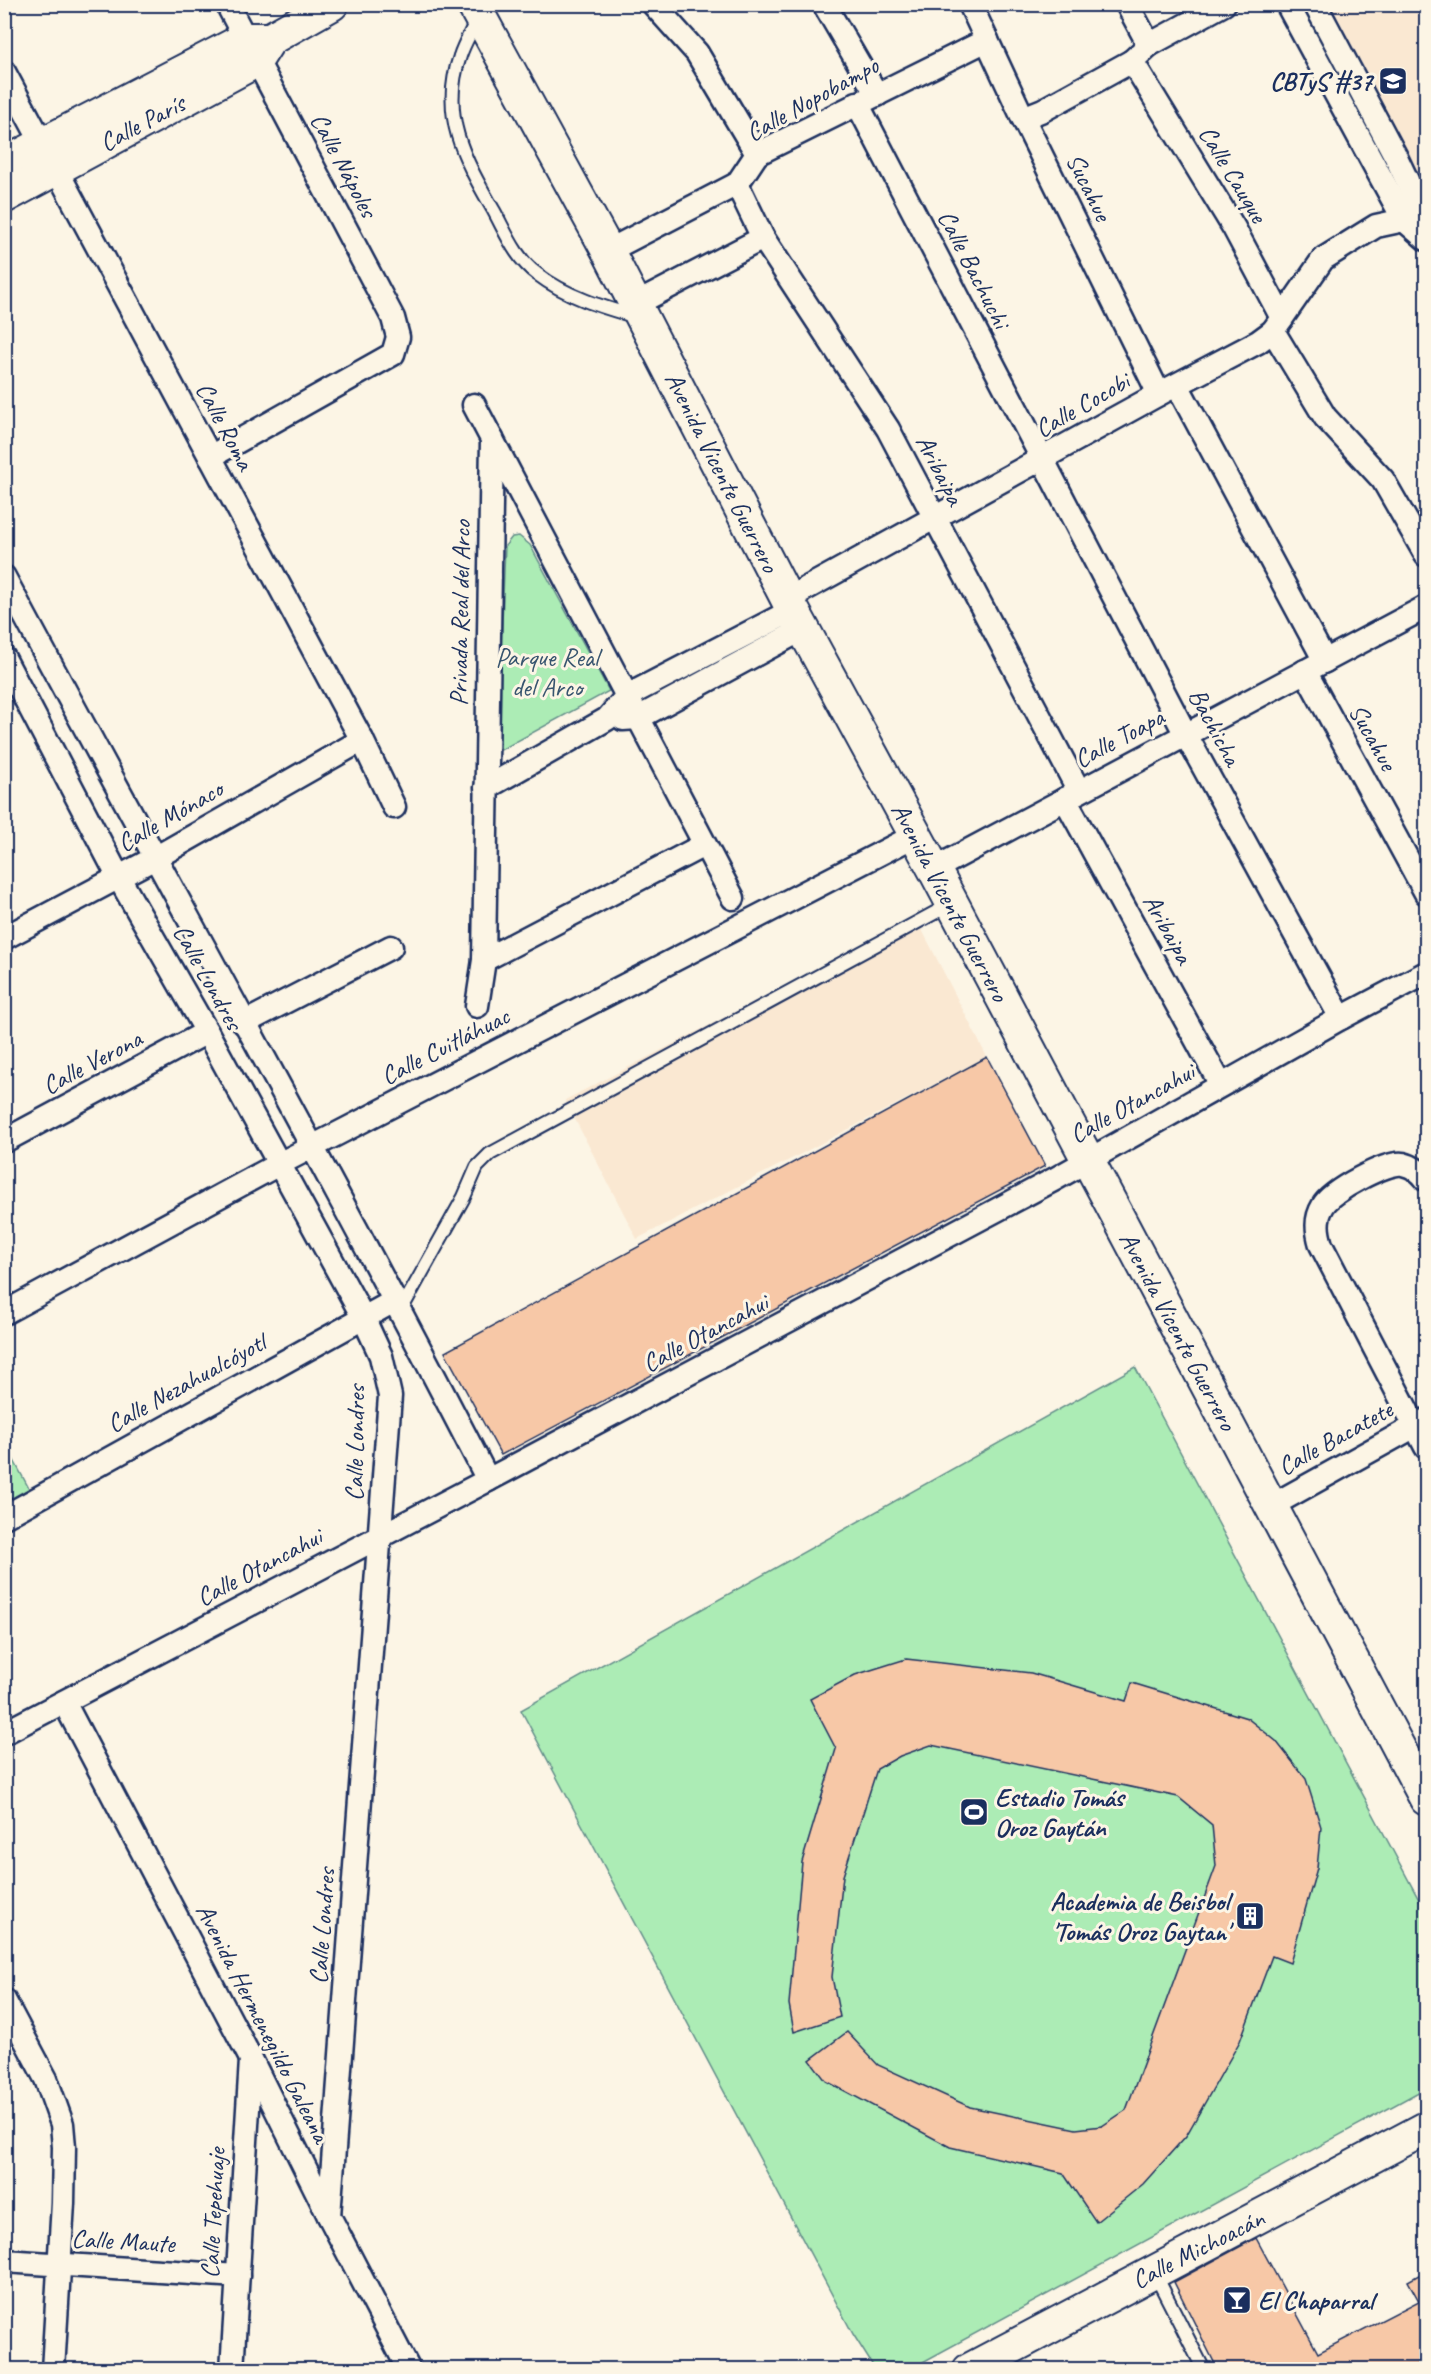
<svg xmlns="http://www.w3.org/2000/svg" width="1431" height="2374" font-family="Caveat,sans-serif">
  <rect width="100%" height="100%" fill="#fcf5e5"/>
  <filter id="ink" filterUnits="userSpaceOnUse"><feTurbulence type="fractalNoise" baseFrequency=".0167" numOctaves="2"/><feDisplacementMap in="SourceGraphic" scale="12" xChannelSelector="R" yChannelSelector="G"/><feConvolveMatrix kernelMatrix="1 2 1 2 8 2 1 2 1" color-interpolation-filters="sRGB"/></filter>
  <g filter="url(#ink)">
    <!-- built -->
    <g fill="#fae8d2">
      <path d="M1318,5H1426V176L1414,207Z"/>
      <path d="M916,918L987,1057L637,1239L565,1100Z"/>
    </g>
    <!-- green -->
    <g fill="#acecb5" stroke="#648e8a" stroke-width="1.5">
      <path d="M519,536L530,545L609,691L497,752L505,546L512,537Z"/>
      <path d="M1135,1367L1426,1913V2088L910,2369H875L853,2334L521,1710Z"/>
      <path d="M4,1442L33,1496L4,1511Z"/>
    </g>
    <!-- building -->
    <g fill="#f7c8a7" stroke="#1b2f5e" stroke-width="1.5">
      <path d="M987,1057L1045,1166L501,1455L445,1352Z"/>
      <path d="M906,1659L1031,1673L1126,1701L1132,1683L1247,1718L1276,1741L1306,1779L1321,1827L1317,1868L1290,1963L1272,1956L1240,2041L1186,2136L1143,2184L1096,2222L1063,2173L950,2147L826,2081L810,2060L847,2032L878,2065L970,2107L1076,2129L1102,2126L1126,2110L1216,1866L1212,1825L1178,1797L931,1745L900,1756L877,1769L843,1876L832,1977L840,2017L794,2032L789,2004L802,1862L836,1749L810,1699L855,1675Z"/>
      <path d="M1256,2238L1318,2353L1419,2301L1408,2281L1426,2271V2370H1218L1174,2282Z"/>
    </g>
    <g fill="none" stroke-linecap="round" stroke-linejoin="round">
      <!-- service casing -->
      <g stroke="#1b2f5e" stroke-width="16">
        <g id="service">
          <path d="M477,19C472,31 464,43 460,56C439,116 465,160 494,211C506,233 516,259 537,274C567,297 602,307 637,317"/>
          <path d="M401,1310L464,1197L477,1167L490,1154L951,904"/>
          <path d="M1154,2272L1204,2370"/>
        </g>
      </g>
      <!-- minor casing -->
      <g stroke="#1b2f5e" stroke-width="27">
        <g id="minor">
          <path d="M653,4L697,53L757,154"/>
          <path d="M824,4L877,95"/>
          <path d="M970,4L1023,118L1159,394"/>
          <path d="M1127,4L1149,45"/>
          <path d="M1287,4L1404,220L1426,239"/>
          <path d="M1315,4L1395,155L1421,210L1424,223"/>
          <path d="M1132,61L1234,228L1282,318"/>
          <path d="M4,72L362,740L394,807"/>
          <path d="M857,103L1186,735L1341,1018"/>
          <path d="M1023,118L1043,110L1132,61L1149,45L1224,4"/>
          <path d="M737,184L763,238L888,429L1079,791"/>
          <path d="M608,251L737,184L757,154L987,40"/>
          <path d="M636,304L763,238"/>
          <path d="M1273,331L1325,417L1383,480L1426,555"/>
          <path d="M1177,385L1325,661"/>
          <path d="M474,405L733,898"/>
          <path d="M210,457L393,354L398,337L393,318L227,4"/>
          <path d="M4,577C165,879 332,1176 488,1480"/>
          <path d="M787,599L1159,394L1258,342L1273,331L1323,259L1376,226L1404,220L1426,207"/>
          <path d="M4,658L119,878L207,1032L363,1317L381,1356L390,1396L329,2216"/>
          <path d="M1305,671L1426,893"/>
          <path d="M623,719L638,718L803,629"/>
          <path d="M486,788L607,719L627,696L793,610"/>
          <path d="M1065,799L1221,1085"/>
          <path d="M934,869L1426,607"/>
          <path d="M4,938L155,858L362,740"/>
          <path d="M484,960L704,845"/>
          <path d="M477,1006L484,960L492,439"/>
          <path d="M244,1023L391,947"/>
          <path d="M4,1141L207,1032"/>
          <path d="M1426,1179C1421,1172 1412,1166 1403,1164C1387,1161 1331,1191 1323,1206C1315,1219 1317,1231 1321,1245L1426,1447"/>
          <path d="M4,1313L279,1164L914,836"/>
          <path d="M1271,1506L1426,1420"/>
          <path d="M4,1517L396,1300"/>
          <path d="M64,1702L251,2059L329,2216L409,2370"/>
          <path d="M4,1733L488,1480L1055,1179L1341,1018L1426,973"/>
          <path d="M4,2000L46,2079L62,2124L64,2147L63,2203L53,2370"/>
          <path d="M4,2261L238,2276"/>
          <path d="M232,2370L251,2060"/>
        </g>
      </g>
      <!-- secondary casing -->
      <g stroke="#1b2f5e" stroke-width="36">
        <g id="secondary">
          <path d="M473,4L608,251L787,599L934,869L1426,1799"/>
          <path d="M4,164L245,39H270"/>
          <path d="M4,197L256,61L270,39L332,4"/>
          <path d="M969,2370L1426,2128"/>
        </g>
      </g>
      <!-- service -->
      <use href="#service" stroke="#fcf5e5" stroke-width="12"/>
      <!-- minor -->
      <use href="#minor" stroke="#fcf5e5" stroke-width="22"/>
      <!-- secondary -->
      <use href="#secondary" stroke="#fcf5e5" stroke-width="32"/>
    </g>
  </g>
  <!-- icons -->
  <defs>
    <g id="school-square" transform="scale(1.5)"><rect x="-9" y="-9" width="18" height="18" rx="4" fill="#1b2f5e" stroke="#fcf5e5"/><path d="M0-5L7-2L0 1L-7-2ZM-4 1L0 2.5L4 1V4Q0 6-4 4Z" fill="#fff"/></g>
    <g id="stadium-square" transform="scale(1.5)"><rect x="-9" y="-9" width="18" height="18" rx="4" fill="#1b2f5e" stroke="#fcf5e5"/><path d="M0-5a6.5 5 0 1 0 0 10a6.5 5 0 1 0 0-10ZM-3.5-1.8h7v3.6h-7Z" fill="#fff"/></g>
    <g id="building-square" transform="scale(1.5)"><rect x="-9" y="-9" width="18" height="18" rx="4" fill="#1b2f5e" stroke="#fcf5e5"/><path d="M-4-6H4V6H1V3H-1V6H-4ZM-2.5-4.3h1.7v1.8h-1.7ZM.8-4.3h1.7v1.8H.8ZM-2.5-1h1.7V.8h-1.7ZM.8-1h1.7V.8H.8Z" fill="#fff"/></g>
    <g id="bar-square" transform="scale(1.5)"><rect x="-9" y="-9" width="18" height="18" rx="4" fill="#1b2f5e" stroke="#fcf5e5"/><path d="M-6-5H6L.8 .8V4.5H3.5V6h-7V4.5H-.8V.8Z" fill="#fff"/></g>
  </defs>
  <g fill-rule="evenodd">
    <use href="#school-square" x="1393" y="81"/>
    <use href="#stadium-square" x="974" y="1812"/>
    <use href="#building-square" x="1250" y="1916"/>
    <use href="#bar-square" x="1237" y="2300"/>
  </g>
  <g text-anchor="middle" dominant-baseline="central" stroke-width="6" stroke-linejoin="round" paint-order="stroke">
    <!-- poi labels -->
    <g font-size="26" font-weight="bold" fill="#1b2f5e" stroke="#fcf5e5" text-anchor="end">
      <text x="1372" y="81">CBTyS #37</text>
      <text x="995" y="1797" text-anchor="start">Estadio Tomás<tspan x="995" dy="30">Oroz Gaytán</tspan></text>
      <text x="1229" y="1901">Academia de Beisbol<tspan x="1229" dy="30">'Tomás Oroz Gaytan'</tspan></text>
      <text x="1258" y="2300" text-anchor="start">El Chaparral</text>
    </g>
    <!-- street labels -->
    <g font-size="26" fill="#1b2f5e" stroke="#fcf5e5">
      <text transform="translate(812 99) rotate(-29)">Calle Nopobampo</text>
      <text transform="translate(142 123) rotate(-28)">Calle París</text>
      <text transform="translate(344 165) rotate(62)">Calle Nápoles</text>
      <text transform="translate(1233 174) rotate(59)">Calle Cauque</text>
      <text transform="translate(1089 187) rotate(64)">Sucahue</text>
      <text transform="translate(974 269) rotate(63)">Calle Bachuchi</text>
      <text transform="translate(1082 405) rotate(-30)">Calle Cocobi</text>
      <text transform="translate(225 426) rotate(62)">Calle Roma</text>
      <text transform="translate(940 470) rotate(63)">Aribaipa</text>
      <text transform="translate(722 472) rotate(63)">Avenida Vicente Guerrero</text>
      <text transform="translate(460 613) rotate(-89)">Privada Real del Arco</text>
      <text transform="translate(1215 727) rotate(62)">Bachicha</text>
      <text transform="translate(1373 737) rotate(61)">Sucahue</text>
      <text transform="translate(1119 738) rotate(-28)">Calle Toapa</text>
      <text transform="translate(170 816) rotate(-30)">Calle Mónaco</text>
      <text transform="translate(950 902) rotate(62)">Avenida Vicente Guerrero</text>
      <text transform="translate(1168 929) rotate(61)">Aribaipa</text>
      <text transform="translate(208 977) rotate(61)">Calle Londres</text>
      <text transform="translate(445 1046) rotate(-27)">Calle Cuitláhuac</text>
      <text transform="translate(92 1062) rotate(-28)">Calle Verona</text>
      <text transform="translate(1132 1103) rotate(-29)">Calle Otancahui</text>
      <text transform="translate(1178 1331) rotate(62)">Avenida Vicente Guerrero</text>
      <text transform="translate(705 1333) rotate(-28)">Calle Otancahui</text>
      <text transform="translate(186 1383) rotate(-29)">Calle Nezahualcóyotl</text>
      <text transform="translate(1335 1438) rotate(-29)">Calle Bacatete</text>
      <text transform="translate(355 1443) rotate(-89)">Calle Londres</text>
      <text transform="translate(259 1567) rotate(-28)">Calle Otancahui</text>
      <text transform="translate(322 1926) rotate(-86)">Calle Londres</text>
      <text transform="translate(263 2023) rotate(63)">Avenida Hermenegildo Galeana</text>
      <text transform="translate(213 2213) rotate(-87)">Calle Tepehuaje</text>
      <text transform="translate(123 2241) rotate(3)">Calle Maute</text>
      <text transform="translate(1198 2249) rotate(-27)">Calle Michoacán</text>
    </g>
    <!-- park labels -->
    <g font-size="26" fill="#38556f" stroke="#fcf5e5">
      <text x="547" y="657">Parque Real<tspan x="547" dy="30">del Arco</tspan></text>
    </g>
  </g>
  <!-- margin -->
  <rect width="1431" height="2374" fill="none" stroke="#fcf5e5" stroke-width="24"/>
  <rect x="12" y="12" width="1407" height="2350" fill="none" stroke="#1b2f5e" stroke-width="2" filter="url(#ink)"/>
</svg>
